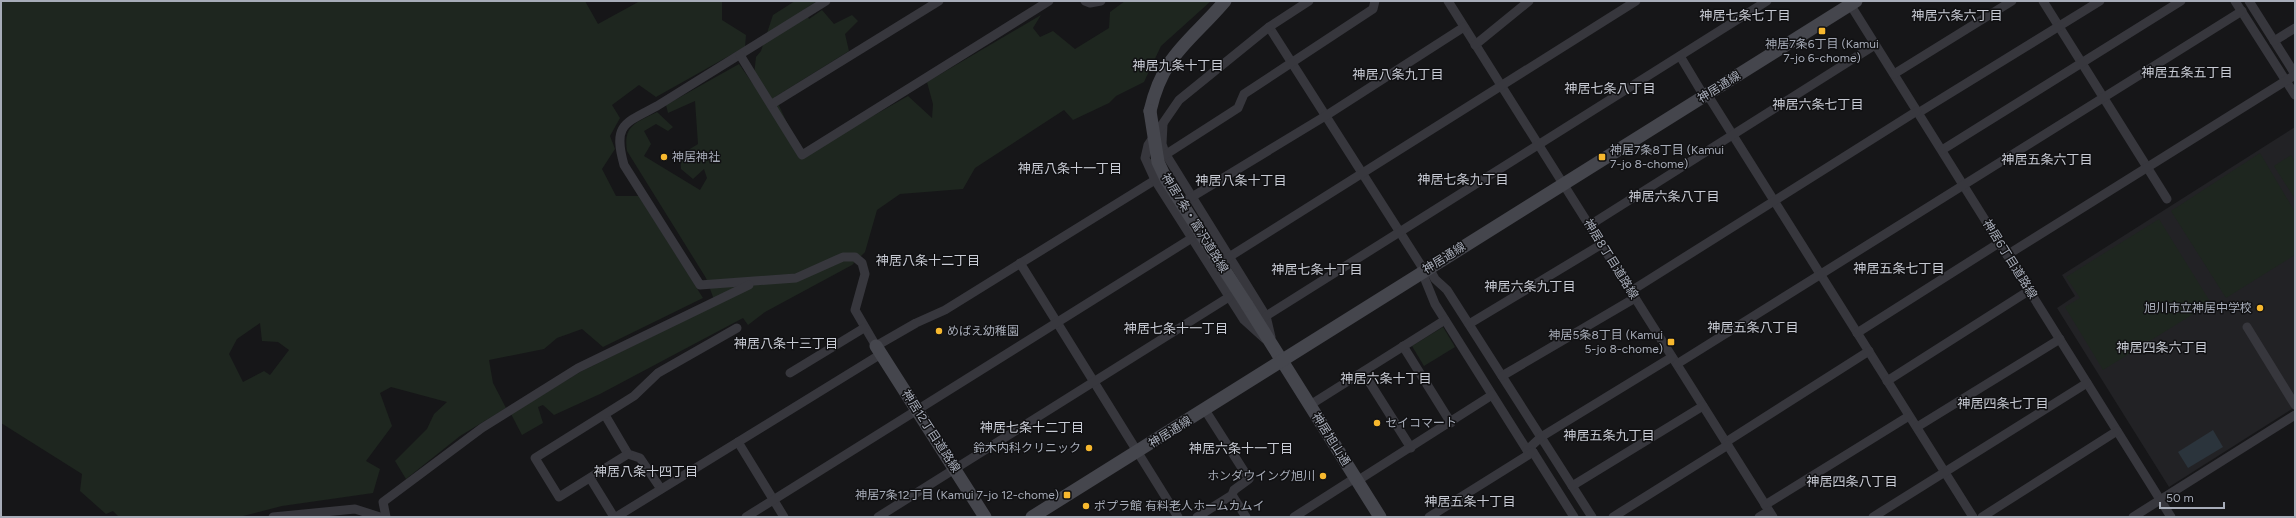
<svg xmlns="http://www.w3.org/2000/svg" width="2296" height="518" font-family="Figtree,'Noto Sans JP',sans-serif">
  <rect width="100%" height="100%" fill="#161618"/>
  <!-- built -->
  <path fill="#222225" d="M2295,127V407L2169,487L2057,308L2075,296L2062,275Z"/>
  <!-- green -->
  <g fill="#1e261f" fill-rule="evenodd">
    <path d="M1,1H585L598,24L640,1H722V20L746,35L745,47L656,97L639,85L612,105L620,118L610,136L615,149L602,169L616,196H639L703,298L603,347L582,329L557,338L544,349L489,360L493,383L506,408L460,436L406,479L395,461L427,429L434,414L447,402L391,387L380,393L392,426L366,461L380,469L373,493L282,506L239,517H119L113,511L106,514L80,491L82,474L1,423ZM260,323L262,341L278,342L289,350L270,375L264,371L243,382L229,354L237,339Z"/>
    <path d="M795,1H817L805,9L809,19L822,10L834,24L852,15L858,21L845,34L849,51L775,97L788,125L799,158L908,96L932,118L933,104L927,82L1041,15L1033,28L1040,37L1053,31L1075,49L1109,28L1110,12L1125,1H1211L1161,46L1144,82L1116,96L1109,103L1073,120L1064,110L975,168L963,189L900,194L877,210L865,252L852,265L765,312L748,325L743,318L600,394L554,415L543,405L538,407L543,423L522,435L511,414L580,372L716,305L706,278L627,151C623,125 636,123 657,112L673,127L668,131L656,124L644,131L651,144L644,156L700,190L707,178L704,169L693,179L681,169L680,155L698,144L695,101L668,113L666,105L739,64L753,84L756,57L761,51L773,15Z"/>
    <path d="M2260,153L2295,212V255L2226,298L2171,211Z"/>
    <path d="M2291,155L2295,162V199L2274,166Z"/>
    <path d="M2159,219L2211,303L2103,370L2065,307L2080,298L2066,277Z"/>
    <path d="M1443,327L1455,347L1424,366L1412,346Z"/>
  </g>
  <!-- water -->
  <path fill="#2b343c" d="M2213,430L2223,447L2188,468L2178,452Z"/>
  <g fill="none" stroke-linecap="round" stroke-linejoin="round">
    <!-- street -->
    <g stroke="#37373d" stroke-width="9">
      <path d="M826,1L657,106C623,124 613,125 624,165L700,285L796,278L843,257H855L862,263L865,274L855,310L876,346L916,323L945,310L1155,180"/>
      <path d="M1085,1L1090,3L1101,1"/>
      <path d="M1448,1L1773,517"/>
      <path d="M1848,1L2171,517"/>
      <path d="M2043,1L2167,199"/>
      <path d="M2235,1L2295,95"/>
      <path d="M2249,1L2295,74"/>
      <path d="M1269,27L1424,270"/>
      <path d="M2274,41L2295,28"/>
      <path d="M1475,45L1529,1"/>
      <path d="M740,55L802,155L1049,1"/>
      <path d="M1680,56L1704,96"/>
      <path d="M1894,74L2012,1"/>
      <path d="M1707,94L1973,517"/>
      <path d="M772,104L939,1"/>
      <path d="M1918,113L2100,1"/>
      <path d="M1163,124L1162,144L1165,153L1266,316L1271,337"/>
      <path d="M1942,150L2181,1"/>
      <path d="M1154,162L1238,108L1244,94L1373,9L1375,1"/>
      <path d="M1177,206L1327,115L1464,27"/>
      <path d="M1590,225L1875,45"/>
      <path d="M2007,255L2295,75"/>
      <path d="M1229,257L1636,1"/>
      <path d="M1020,263L1178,517"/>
      <path d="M1429,268L1435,279L1447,290L1592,517"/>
      <path d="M1422,272L1435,304L1527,450L1533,452L1574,517"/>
      <path d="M1631,291L1917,111"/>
      <path d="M1266,316L1767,1"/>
      <path d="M1469,324L1602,244"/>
      <path d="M2247,327L2295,405"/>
      <path d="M1857,333L1999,243"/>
      <path d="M1265,339L1244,320L1155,180L1145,158L1148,145L1179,100L1269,27L1309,1"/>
      <path d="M1403,346L1451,423"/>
      <path d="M1677,364L2242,11"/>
      <path d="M1363,372L1411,448"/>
      <path d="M790,373L864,328"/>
      <path d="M1502,376L1635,298"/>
      <path d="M1887,381L2030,290"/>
      <path d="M1310,405L1445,320"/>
      <path d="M605,415L628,454L640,458L661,489"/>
      <path d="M1917,427L2060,339"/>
      <path d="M738,442L784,517"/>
      <path d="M1726,442L1869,351"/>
      <path d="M1527,450L1541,437L1672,357"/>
      <path d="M628,454L559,497L535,458L634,396L658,373L737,328"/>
      <path d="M590,478L614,517"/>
      <path d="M1357,481L1492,395"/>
      <path d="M1572,486L1703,406"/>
      <path d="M1232,495L1246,517"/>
      <path d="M1765,505L1909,416"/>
      <path d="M273,517L355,509L380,517"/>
      <path d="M386,517L383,502L482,428L578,368L749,285"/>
      <path d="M616,517L881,354"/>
      <path d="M746,517L1192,238"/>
      <path d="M878,517L1229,297"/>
      <path d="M1197,517L1232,495L1234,490L1249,479L1205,410"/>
      <path d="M1294,517L1355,478"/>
      <path d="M1429,517L1533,452"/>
      <path d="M1613,517L1728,445"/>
      <path d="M1759,517L1769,511"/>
      <path d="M1873,517L2087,383"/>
      <path d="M1982,517L2117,431"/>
      <path d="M2133,517L2295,415"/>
    </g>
    <!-- secondary -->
    <g stroke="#45464d" stroke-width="13">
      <path d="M1150,111C1163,54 1190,42 1225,1"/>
      <path d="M1247,305L1380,517"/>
      <path d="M876,346L985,517"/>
      <path d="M1032,517L1856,1"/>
    </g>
    <!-- secondary-bridge -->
    <path stroke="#45464d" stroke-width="13" d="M1150,111L1158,162L1166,179L1247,305"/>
  </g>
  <!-- markers -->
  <g fill="#f7b82e" stroke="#111113" stroke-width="1.5">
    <rect x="1818" y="27" width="8" height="8" rx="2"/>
    <circle cx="664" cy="157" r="4"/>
    <rect x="1598" y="153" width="8" height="8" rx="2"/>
    <circle cx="2260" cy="308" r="4"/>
    <circle cx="939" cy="331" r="4"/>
    <rect x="1667" y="338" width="8" height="8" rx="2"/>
    <circle cx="1377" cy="423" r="4"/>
    <circle cx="1089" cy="448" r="4"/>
    <circle cx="1323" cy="476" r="4"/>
    <rect x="1063" y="491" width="8" height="8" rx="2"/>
    <circle cx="1086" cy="506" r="4"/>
  </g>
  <g text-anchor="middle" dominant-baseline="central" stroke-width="3" stroke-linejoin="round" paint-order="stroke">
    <!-- poi labels -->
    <g font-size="12" fill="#a7acb8" stroke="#111113" text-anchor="start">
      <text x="1822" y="44" text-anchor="middle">神居7条6丁目 (Kamui<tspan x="1822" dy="14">7-jo 6-chome)</tspan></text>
      <text x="1610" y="150">神居7条8丁目 (Kamui<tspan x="1610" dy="14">7-jo 8-chome)</tspan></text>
      <text x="672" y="157">神居神社</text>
      <text x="2252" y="308" text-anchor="end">旭川市立神居中学校</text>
      <text x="947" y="331">めばえ幼稚園</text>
      <text x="1663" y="335" text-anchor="end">神居5条8丁目 (Kamui<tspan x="1663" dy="14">5-jo 8-chome)</tspan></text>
      <text x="1385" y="423">セイコマート</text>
      <text x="1081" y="448" text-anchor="end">鈴木内科クリニック</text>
      <text x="1315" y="476" text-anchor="end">ホンダウイング旭川</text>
      <text x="1059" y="495" text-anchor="end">神居7条12丁目 (Kamui 7-jo 12-chome)</text>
      <text x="1094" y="506">ポプラ館 有料老人ホームカムイ</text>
    </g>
    <!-- street labels -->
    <g font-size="12" fill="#a7acb8" stroke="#111113">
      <text transform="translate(1719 87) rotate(-32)">神居通線</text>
      <text transform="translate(1195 223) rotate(58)">神居7条・富沢道路線</text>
      <text transform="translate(1444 258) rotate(-32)">神居通線</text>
      <text transform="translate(1611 259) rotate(58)">神居8丁目道路線</text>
      <text transform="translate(2010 259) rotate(58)">神居6丁目道路線</text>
      <text transform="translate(931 431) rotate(57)">神居12丁目道路線</text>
      <text transform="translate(1170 432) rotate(-32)">神居通線</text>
      <text transform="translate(1331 439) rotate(58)">神居旭山通</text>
    </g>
    <!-- neighbourhood labels -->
    <g font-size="13" fill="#c8cbd4" stroke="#111113">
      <text x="1745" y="15">神居七条七丁目</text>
      <text x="1957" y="15">神居六条六丁目</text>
      <text x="1178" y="65">神居九条十丁目</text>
      <text x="2187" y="72">神居五条五丁目</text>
      <text x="1398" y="74">神居八条九丁目</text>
      <text x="1610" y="88">神居七条八丁目</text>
      <text x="1818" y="104">神居六条七丁目</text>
      <text x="2047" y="159">神居五条六丁目</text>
      <text x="1070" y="168">神居八条十一丁目</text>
      <text x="1463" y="179">神居七条九丁目</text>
      <text x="1241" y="180">神居八条十丁目</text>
      <text x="1674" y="196">神居六条八丁目</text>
      <text x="928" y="260">神居八条十二丁目</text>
      <text x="1899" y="268">神居五条七丁目</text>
      <text x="1317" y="269">神居七条十丁目</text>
      <text x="1530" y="286">神居六条九丁目</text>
      <text x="1753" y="327">神居五条八丁目</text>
      <text x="1176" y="328">神居七条十一丁目</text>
      <text x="786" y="343">神居八条十三丁目</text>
      <text x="2162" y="347">神居四条六丁目</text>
      <text x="1386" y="378">神居六条十丁目</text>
      <text x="2003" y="403">神居四条七丁目</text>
      <text x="1032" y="427">神居七条十二丁目</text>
      <text x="1609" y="435">神居五条九丁目</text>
      <text x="1241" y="448">神居六条十一丁目</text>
      <text x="646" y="471">神居八条十四丁目</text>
      <text x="1852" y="481">神居四条八丁目</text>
      <text x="1470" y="501">神居五条十丁目</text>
    </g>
  </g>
  <!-- border -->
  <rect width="2296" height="518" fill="none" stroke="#a7acb8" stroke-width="4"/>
  <!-- scale -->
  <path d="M2160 502v6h64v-6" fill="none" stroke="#a7acb8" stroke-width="2"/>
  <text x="2166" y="502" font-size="12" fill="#a7acb8" stroke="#111113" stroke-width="3" paint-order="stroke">50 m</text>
</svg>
